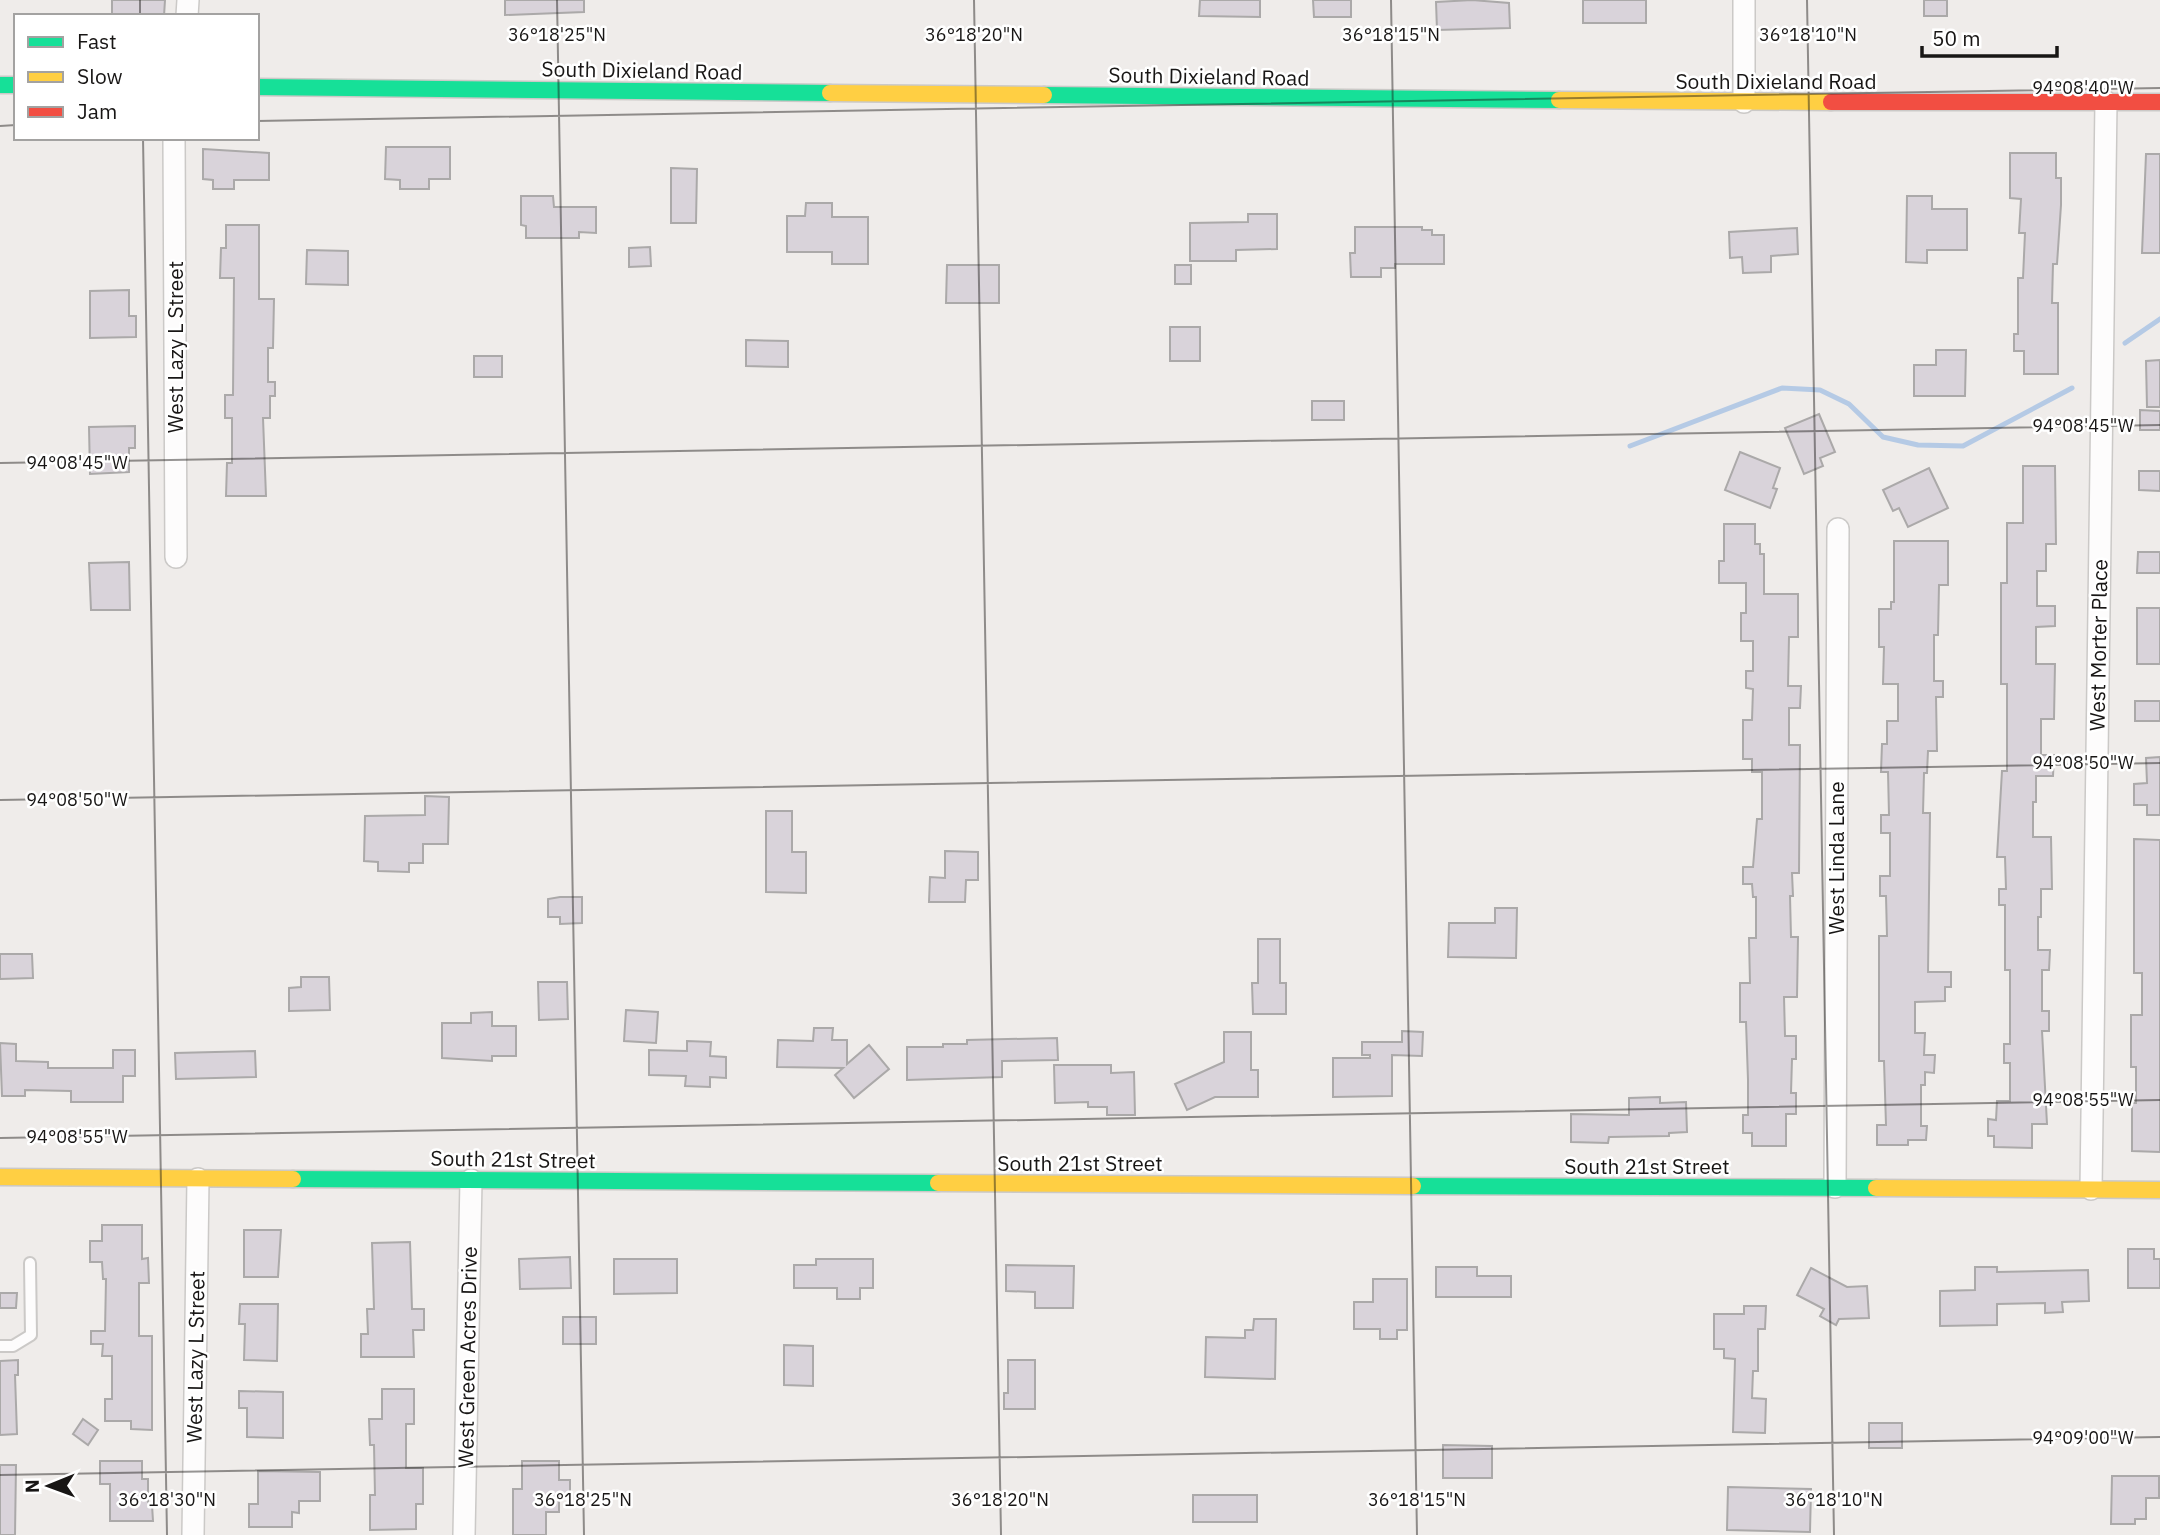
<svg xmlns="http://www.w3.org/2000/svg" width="2160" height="1535" font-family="'IBM Plex Sans',sans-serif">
  <rect width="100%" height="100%" fill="#efecea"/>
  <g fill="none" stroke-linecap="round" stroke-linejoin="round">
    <!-- stream -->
    <g stroke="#b5cae5" stroke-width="5">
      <path d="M2125,343L2160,319"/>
      <path d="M1630,446L1782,388L1820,390L1849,404L1883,437L1918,445L1963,446L2072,388"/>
    </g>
  </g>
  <!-- building -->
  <g fill="#d9d3da" stroke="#aba9a9" stroke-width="2">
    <path d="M112,0H165L164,16H112Z"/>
    <path d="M505,0H584V12L505,15Z"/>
    <path d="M1200,0H1260V17L1199,16Z"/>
    <path d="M1313,0H1351V17H1314Z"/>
    <path d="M1472,0L1509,3L1510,28L1437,30L1436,2Z"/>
    <rect x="1583" y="0" width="63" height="23"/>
    <rect x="1924" y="0" width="23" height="16"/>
    <path d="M386,147H450V179H429V189H400V180L385,179Z"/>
    <path d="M203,149L269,153V180H234V189H213V180L203,179Z"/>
    <path d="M2010,153H2056V178H2061V205L2057,264H2053L2052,303H2058V374H2024V351H2014V334H2018V278H2023L2025,233H2019L2021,199L2010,198Z"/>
    <path d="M2146,154H2160V253H2142Z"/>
    <path d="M671,168L697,169L696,223H671Z"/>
    <path d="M521,196H553L554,207H596V233L579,232V238H526V226L521,225Z"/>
    <path d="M1907,196H1932V209H1967V250H1927V263L1906,262Z"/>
    <path d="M806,203H832V217H868V264H832V252H787V216H805Z"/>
    <path d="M1248,214H1277V249L1236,250V261H1190V223L1248,222Z"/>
    <path d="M226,225H259V299H274L273,348H268V382H275V396H270V418H263L266,496H226L227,463H232V418H225V395H233L234,278H220L221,248H226Z"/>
    <path d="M1355,227H1422V230H1432V235H1444V264H1395V268H1381V277H1351L1350,253H1355Z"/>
    <path d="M1797,228L1798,254L1771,256V272L1743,273L1742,257L1730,258L1729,232Z"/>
    <path d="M650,247L651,266L629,267V248Z"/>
    <path d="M307,250L348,251V285L306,284Z"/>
    <path d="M947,265H999V303H946Z"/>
    <rect x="1175" y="265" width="16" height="19"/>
    <path d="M129,290V316H136V337L90,338V291Z"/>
    <rect x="1170" y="327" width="30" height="34"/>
    <path d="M746,340L788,341V367L746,366Z"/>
    <path d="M1936,350H1966L1965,396H1914V365H1936Z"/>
    <rect x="474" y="356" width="28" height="21"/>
    <path d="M2160,360V407H2147L2146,361Z"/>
    <rect x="1312" y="401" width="32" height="19"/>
    <path d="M2140,410L2160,411V430H2140Z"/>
    <path d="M1819,414L1835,452L1820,458L1823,466L1804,474L1785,428Z"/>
    <path d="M135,426V448H129V472L90,474L89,427Z"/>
    <path d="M1740,452L1780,468L1773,488L1777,489L1770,508L1725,490Z"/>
    <path d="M2023,466H2055L2056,544H2046V571H2037V606H2055V626L2036,627V664H2055L2054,719H2041V755H2054L2053,776H2036V802H2033V837H2051L2052,889H2041V917H2038V950H2050L2049,970H2042V1011H2049V1031H2042L2047,1124H2032V1148L1994,1147V1136H1988V1119L1996,1120L1997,1101H2010V1063H2004V1044H2010V970H2005V905H1999V889H2006L2005,857H1997L2002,771H2007V684H2001V583H2007V523H2023Z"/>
    <path d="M1929,468L1948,508L1908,527L1899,508L1893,511L1883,490Z"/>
    <path d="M2139,471H2160V491L2139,490Z"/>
    <path d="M1724,524H1755V544H1760V554H1764V594H1798V637H1789L1788,686H1801L1800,708H1789V745H1800L1799,873H1792L1793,896H1790L1791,937H1798L1797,997H1784L1785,1036H1796V1059H1792L1791,1093H1796V1114H1786V1146H1752V1133H1743V1115H1748V1080L1746,1022H1740V983H1750L1749,938H1756V897H1753L1752,884H1743V867H1753L1757,819H1762V772H1752V759H1743V720H1752L1753,689L1746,688V671H1753V641H1741V613H1746V583H1719V561H1724Z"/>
    <path d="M1894,541H1948V585H1939L1938,635H1934V681H1943V697H1936L1937,751H1928L1927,773H1924L1923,813H1930L1928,972H1951V987H1945V1001L1915,1002V1033H1925L1924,1055H1935L1934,1073L1925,1072V1085H1921V1126H1927L1926,1140H1908V1145H1877V1125H1886L1884,1061H1879V936H1887L1886,896H1880V876H1890V833H1881V815H1889L1888,772H1881L1882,744H1887V721H1898V684H1883L1884,647H1879V609H1891V602H1894Z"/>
    <path d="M2138,552H2160V573H2137Z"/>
    <path d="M129,562L130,610H91L89,563Z"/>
    <rect x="2137" y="608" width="23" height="56"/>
    <rect x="2135" y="701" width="25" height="20"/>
    <path d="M2160,757V815H2147V805H2134V784L2147,783L2146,758Z"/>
    <path d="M425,796L449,797L448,844H423V863H409V872L378,871V862L364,861L365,816L425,815Z"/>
    <path d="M766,811H792V852H806V893L766,892Z"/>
    <path d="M2134,839L2160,840V1152L2132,1151V1103H2136V1067H2131V1015H2142V973H2134Z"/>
    <path d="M945,851L978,852V880H966L965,902H929L930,877L945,878Z"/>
    <path d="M560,897H582V923L560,924V917H548V899Z"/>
    <path d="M1495,908H1517L1516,958L1448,957L1449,923H1495Z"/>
    <path d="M1258,939H1280V983H1286V1014H1253L1252,983H1258Z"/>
    <path d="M0,954H32L33,978L0,979Z"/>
    <path d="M301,977H329L330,1010L289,1011V988L301,987Z"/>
    <path d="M538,982H567L568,1019L539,1020Z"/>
    <path d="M626,1010L658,1012L656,1043L624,1041Z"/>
    <path d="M492,1012V1026H516V1056H492V1061L442,1058V1023H471V1013Z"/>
    <path d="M814,1028H833L832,1040H847V1064L869,1045L889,1069L854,1098L835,1075L843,1068L777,1067L778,1040L813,1041Z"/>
    <path d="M1402,1031L1423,1032L1422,1056L1392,1055V1096L1333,1097V1058H1370V1055H1362V1042H1402Z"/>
    <path d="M1224,1032H1251V1070H1258V1097H1215L1187,1110L1175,1084L1224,1062Z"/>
    <path d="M1057,1038L1058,1060L1002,1061V1077L907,1080V1047H943V1044H967V1040Z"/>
    <path d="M687,1041L711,1042L710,1056L726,1057V1078L710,1077V1087L685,1086L686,1076L649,1075V1050L687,1051Z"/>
    <path d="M0,1043L16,1044V1061L48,1062V1068H113V1050H135V1076H123V1102H71V1091L25,1090V1096H2Z"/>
    <path d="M255,1051L256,1077L176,1079L175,1053Z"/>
    <path d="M1054,1065H1111V1073L1134,1072L1135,1115H1107V1107H1088V1102L1055,1103Z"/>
    <path d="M1660,1097V1103L1686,1102L1687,1132L1669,1133V1136L1609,1137L1608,1143L1571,1142V1114L1629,1115V1098Z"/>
    <path d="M102,1225H142V1259L148,1258L149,1283H139V1336H152V1430L131,1429V1421H105V1399H112V1356H102L103,1344H91V1331H105L106,1279H103L102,1262H90V1241H102Z"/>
    <path d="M244,1230H281L278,1277H244Z"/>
    <path d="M410,1242L412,1309H424V1330H413L414,1357H361V1334H368L367,1309H374L372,1243Z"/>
    <path d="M2128,1249H2154V1259H2160V1288H2128Z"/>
    <path d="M570,1257L571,1288L520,1289L519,1259Z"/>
    <path d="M614,1259H677V1293L614,1294Z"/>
    <path d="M816,1259H873V1288H860V1299H837V1288H794V1265H816Z"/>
    <path d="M1006,1265L1074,1266L1073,1308H1035V1292L1006,1291Z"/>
    <path d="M1436,1267H1477V1276H1511V1297H1436Z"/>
    <path d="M1975,1267H1997V1272L2088,1270L2089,1301L2062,1302L2063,1312L2045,1313V1303L1997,1304V1325L1940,1326V1291L1975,1290Z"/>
    <path d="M1811,1268L1847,1287L1867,1286L1869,1318L1839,1319L1836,1325L1820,1316L1824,1309L1797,1295Z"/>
    <path d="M1373,1279H1407V1330H1397V1339H1380V1329H1354V1302H1373Z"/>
    <path d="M0,1293H17L16,1308H0Z"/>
    <path d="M240,1304H278L277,1361L244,1360L245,1324H239Z"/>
    <path d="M1744,1306H1766L1765,1329H1758V1371H1753L1752,1398L1766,1399L1765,1433L1733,1432L1735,1359L1724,1358V1349H1714V1314H1744Z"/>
    <rect x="563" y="1317" width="33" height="27"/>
    <path d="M1254,1319H1276L1275,1379L1205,1377L1206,1337L1245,1338V1330H1253Z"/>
    <path d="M784,1345L813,1346V1386L784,1385Z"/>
    <path d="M18,1360V1375H15L17,1434L0,1435V1361Z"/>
    <path d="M1008,1360H1035V1409H1004V1393H1008Z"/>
    <path d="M382,1389H414V1424H406V1468H423V1504H416V1529L370,1530V1495H375L374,1445H370L369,1419H382Z"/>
    <path d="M239,1391L283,1392V1438L247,1437V1408H239Z"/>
    <path d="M83,1419L98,1430L88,1445L73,1434Z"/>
    <rect x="1869" y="1423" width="33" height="25"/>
    <path d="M1443,1445L1492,1446V1478H1443Z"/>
    <path d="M100,1461H142V1479H148V1505H152L153,1521H110V1484H100Z"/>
    <path d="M522,1461H559V1480H570V1495H559V1512H546V1535H513V1489H522Z"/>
    <path d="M0,1465H16L15,1535H0Z"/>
    <path d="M258,1471L320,1472V1501H299V1513L292,1512V1527H249V1504H258Z"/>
    <path d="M2112,1476H2159V1498H2146V1519H2135V1524H2111Z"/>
    <path d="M1728,1487L1811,1489L1810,1532L1727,1530Z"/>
    <rect x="1193" y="1495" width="64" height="27"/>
  </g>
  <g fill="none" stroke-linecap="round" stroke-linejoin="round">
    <!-- lane casing -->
    <g stroke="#cbc9c7" stroke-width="14">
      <path id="lane" d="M0,1346H13L31,1335L30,1263"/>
    </g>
    <!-- street casing -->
    <g stroke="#cbc9c7" stroke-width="24">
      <g id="street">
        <path d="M187,16L188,0"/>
        <path d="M1744,102V0"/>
        <path d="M174,138L176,557"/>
        <path d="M1835,1187L1838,529"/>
        <path d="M2091,1189L2106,102"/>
        <path d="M193,1535L198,1179"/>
        <path d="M464,1535L471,1180"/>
      </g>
    </g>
    <!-- fast casing -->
    <g stroke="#cbc9c7" stroke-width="19">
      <g id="fast">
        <path d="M0,85H16"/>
        <path d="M257,87L830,93"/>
        <path d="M1044,95L1559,100"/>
        <path d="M293,1179L938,1183"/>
        <path d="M1413,1186L1876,1188"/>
      </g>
    </g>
    <!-- slow casing -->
    <g stroke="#cbc9c7" stroke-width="19">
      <g id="slow">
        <path d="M830,93L1044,95"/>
        <path d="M1559,100L1831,102"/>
        <path d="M0,1177L293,1179"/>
        <path d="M938,1183L1413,1186"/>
        <path d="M1876,1188L2160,1190"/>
      </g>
    </g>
    <!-- jam casing -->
    <g stroke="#cbc9c7" stroke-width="19">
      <path id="jam" d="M1831,102H2160"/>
    </g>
    <!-- lane -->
    <use href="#lane" stroke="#fdfcfc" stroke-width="10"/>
    <!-- street -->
    <use href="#street" stroke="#fdfcfc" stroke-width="21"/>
    <!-- fast -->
    <use href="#fast" stroke="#16e098" stroke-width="16"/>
    <!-- slow -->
    <use href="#slow" stroke="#ffcf43" stroke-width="16"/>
    <!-- jam -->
    <use href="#jam" stroke="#f24e42" stroke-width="16"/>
  </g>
  <!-- ticks -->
  <path fill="none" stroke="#181615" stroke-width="2" stroke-opacity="0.45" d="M140,0V16M557,0L584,1535M974,0L1001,1535M1391,0L1417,1535M1807,0L1834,1535M257,121L2160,88M0,126L16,125M143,138L167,1535M0,463L2160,425M0,800L2160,763M0,1138L2160,1100M0,1475L2160,1437"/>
  <g text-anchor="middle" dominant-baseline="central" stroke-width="5" stroke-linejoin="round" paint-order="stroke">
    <!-- street labels -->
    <g font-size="21" fill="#181615" stroke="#fff">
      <text transform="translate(642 70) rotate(1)">South Dixieland Road</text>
      <text transform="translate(1209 76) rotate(1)">South Dixieland Road</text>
      <text x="1776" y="81">South Dixieland Road</text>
      <text transform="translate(175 347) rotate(-90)">West Lazy L Street</text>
      <text transform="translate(2098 645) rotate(-89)">West Morter Place</text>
      <text transform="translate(1836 858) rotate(-90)">West Linda Lane</text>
      <text transform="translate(513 1159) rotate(1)">South 21st Street</text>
      <text x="1080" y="1163">South 21st Street</text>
      <text x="1647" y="1166">South 21st Street</text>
      <text transform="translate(195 1357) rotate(-89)">West Lazy L Street</text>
      <text transform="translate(467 1357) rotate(-89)">West Green Acres Drive</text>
    </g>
  </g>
  <g font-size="18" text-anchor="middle" fill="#181615" stroke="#fff" stroke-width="5" stroke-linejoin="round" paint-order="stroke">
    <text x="557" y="41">36°18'25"N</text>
    <text x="974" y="41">36°18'20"N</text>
    <text x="1391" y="41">36°18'15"N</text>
    <text x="1808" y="41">36°18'10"N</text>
    <text x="2083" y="94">94°08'40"W</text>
    <text x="2083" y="432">94°08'45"W</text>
    <text x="77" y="469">94°08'45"W</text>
    <text x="2083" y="769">94°08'50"W</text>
    <text x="77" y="806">94°08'50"W</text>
    <text x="2083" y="1106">94°08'55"W</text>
    <text x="77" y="1143">94°08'55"W</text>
    <text x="2083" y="1444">94°09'00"W</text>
    <text x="167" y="1506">36°18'30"N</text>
    <text x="583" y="1506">36°18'25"N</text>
    <text x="1000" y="1506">36°18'20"N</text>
    <text x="1417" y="1506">36°18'15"N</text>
    <text x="1834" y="1506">36°18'10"N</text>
  </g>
  <!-- legend -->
  <rect x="14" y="14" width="245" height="126" fill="#ffffff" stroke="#a3a2a1" stroke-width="2"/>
  <rect x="28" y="37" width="35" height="10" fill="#16e098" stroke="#a3a2a1" stroke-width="2"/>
  <text x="77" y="49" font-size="21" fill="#181615">Fast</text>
  <rect x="28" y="72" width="35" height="10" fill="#ffcf43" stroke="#a3a2a1" stroke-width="2"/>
  <text x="77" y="84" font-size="21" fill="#181615">Slow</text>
  <rect x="28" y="107" width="35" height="10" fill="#f24e42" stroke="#a3a2a1" stroke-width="2"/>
  <text x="77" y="119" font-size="21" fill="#181615">Jam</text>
  <!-- north arrow -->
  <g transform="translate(49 1486) rotate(269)" stroke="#ffffff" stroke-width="5" paint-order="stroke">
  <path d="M0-5L12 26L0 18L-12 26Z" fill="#181615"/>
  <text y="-10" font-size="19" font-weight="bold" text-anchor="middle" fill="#181615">N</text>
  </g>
  <!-- scale -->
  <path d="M1922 46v10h135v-10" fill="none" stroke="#181615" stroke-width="3.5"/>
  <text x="1932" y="46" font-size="21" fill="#181615" stroke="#ffffff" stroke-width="5" paint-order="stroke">50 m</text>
</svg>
